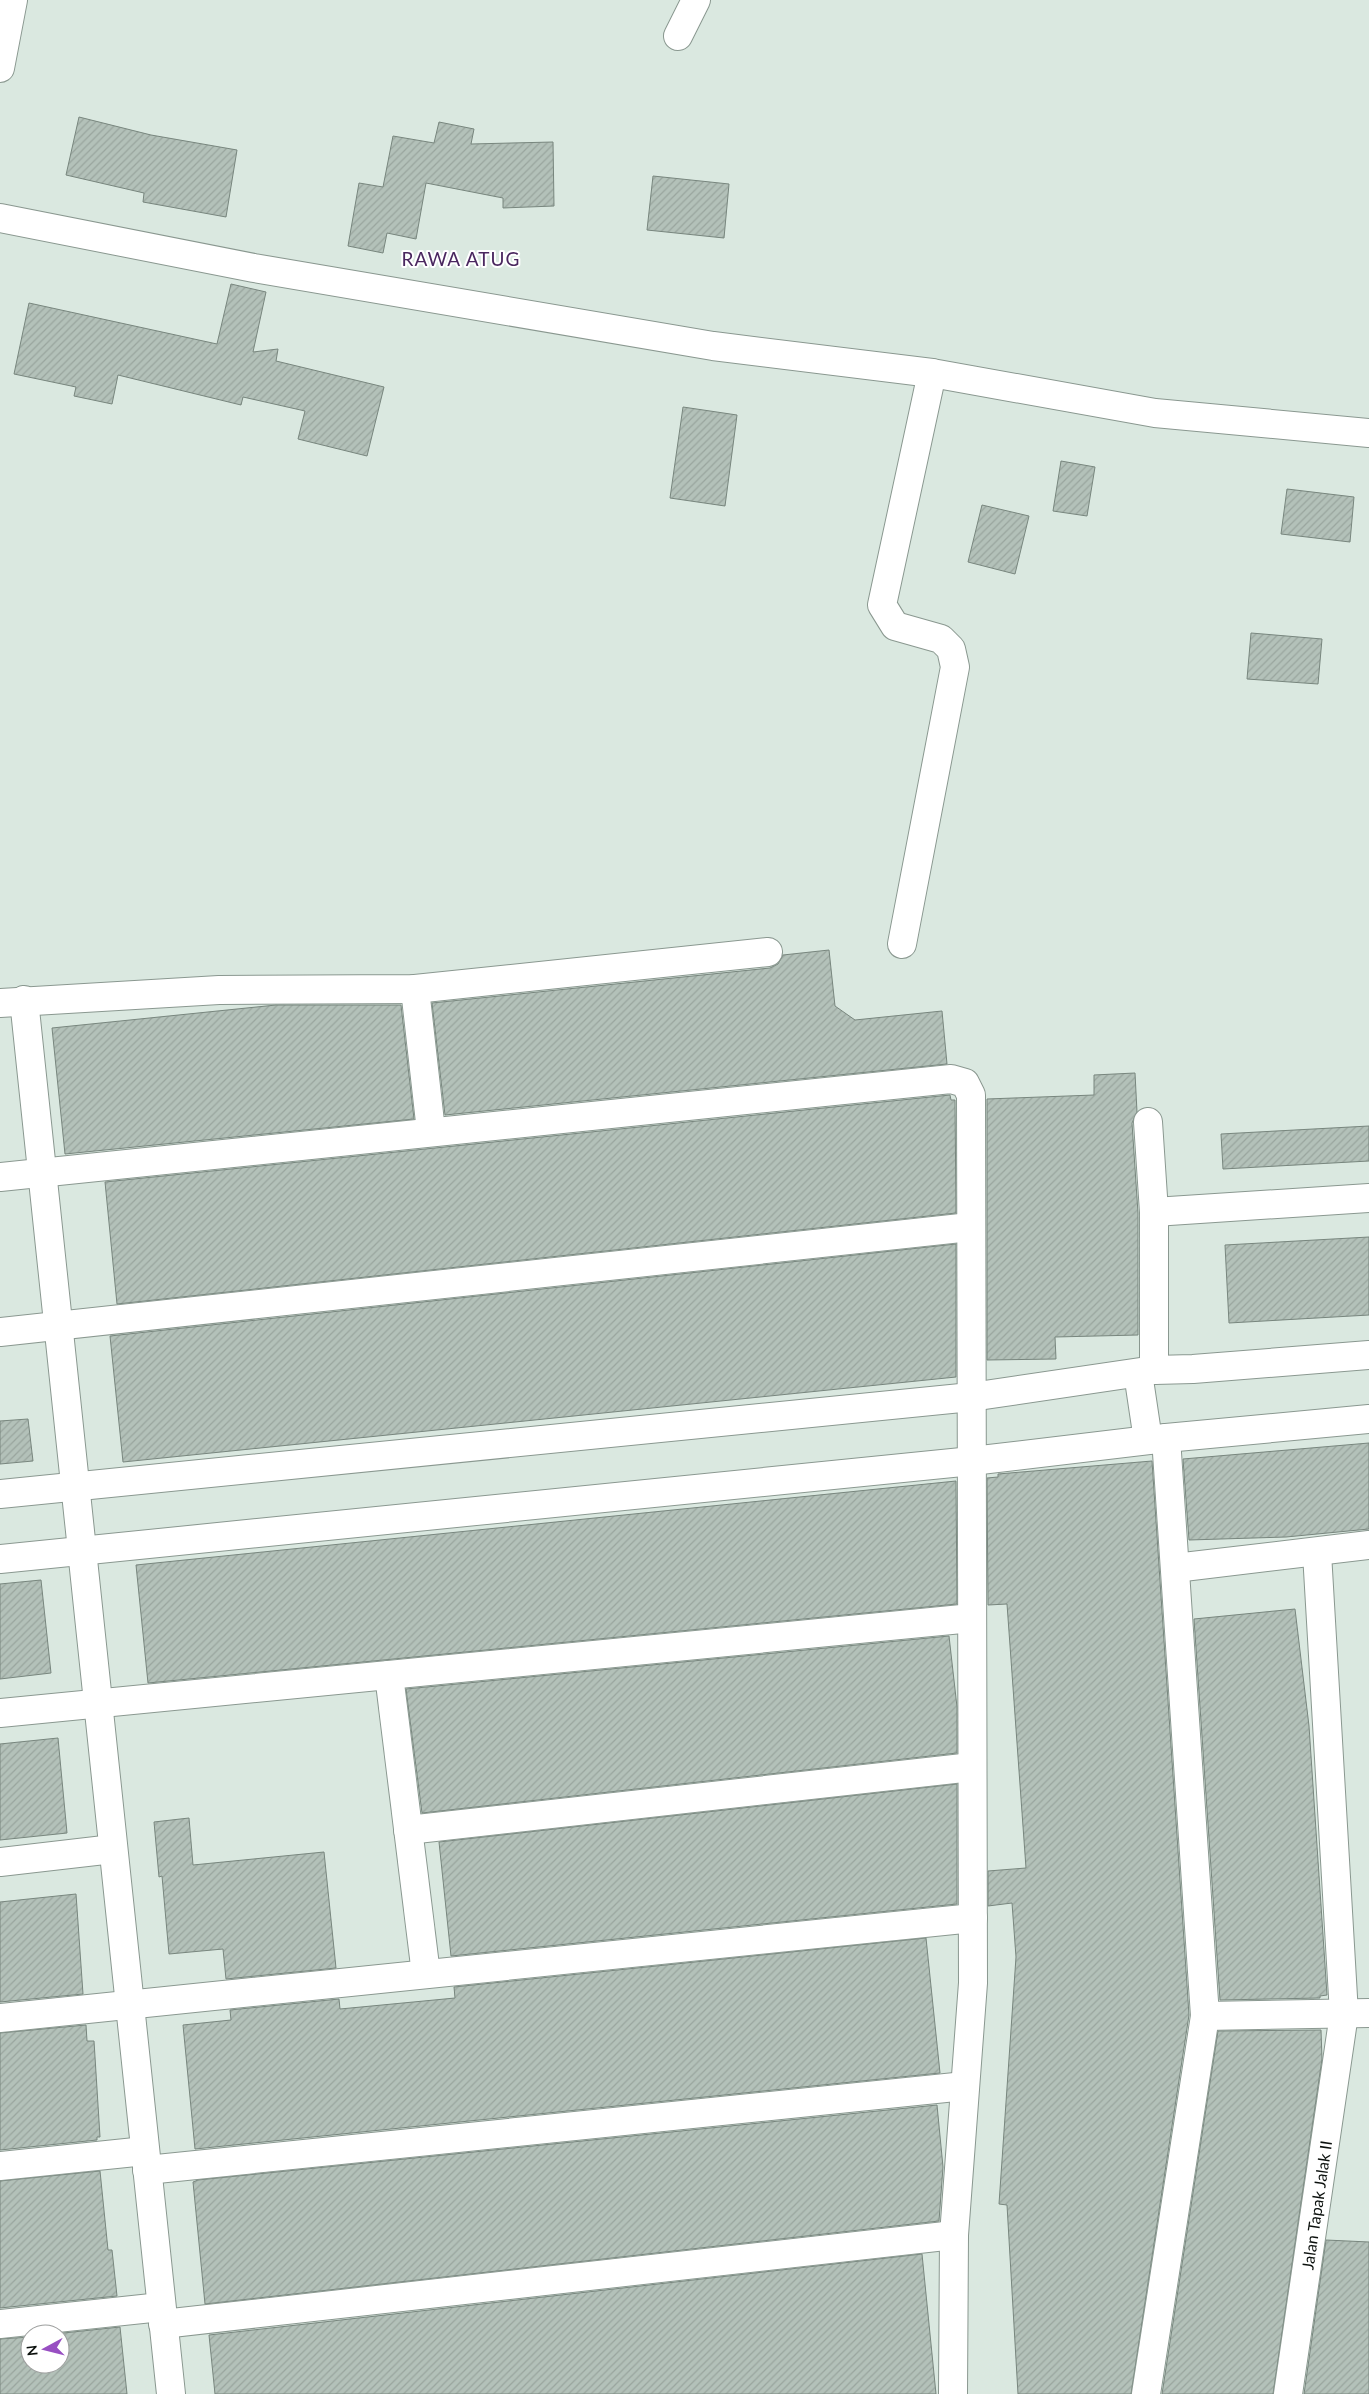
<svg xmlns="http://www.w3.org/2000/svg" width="1369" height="2394" font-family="Lato,sans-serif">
  <defs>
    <pattern id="building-hatch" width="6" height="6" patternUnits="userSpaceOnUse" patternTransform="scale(1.25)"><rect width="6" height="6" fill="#b3c1b9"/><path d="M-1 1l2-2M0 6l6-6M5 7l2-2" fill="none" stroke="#99a59e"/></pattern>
  </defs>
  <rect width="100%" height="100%" fill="#dae8e0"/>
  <!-- building -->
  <g fill="url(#building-hatch)" stroke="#78867e">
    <path d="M79,117L151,135L237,150L226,217L143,202L144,193L66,175Z"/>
    <path d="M439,122L474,129L471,144L553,142L554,206L503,208V198L426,183L416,239L387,233L383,253L348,246L359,183L383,187L393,136L434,143Z"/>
    <path d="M653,176L729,184L724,238L647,230Z"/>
    <path d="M231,284L266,292L253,352L278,349L276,361L384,387L367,456L298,439L305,411L243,397L241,405L118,375L112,404L74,396L76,387L14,374L29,303L217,344Z"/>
    <path d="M683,407L737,415L725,506L670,498Z"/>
    <path d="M1061,461L1095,467L1087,516L1053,511Z"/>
    <path d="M1287,489L1354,497L1350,542L1281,534Z"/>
    <path d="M982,505L1029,516L1015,574L968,562Z"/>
    <path d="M1251,633L1322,639L1318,684L1247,679Z"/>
    <path d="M829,950L835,1006L855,1020L942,1011L947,1064L445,1115L432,1003L770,968L778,964L783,955Z"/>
    <path d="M276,1005H401L414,1119L65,1154L52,1028Z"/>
    <path d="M1135,1073L1137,1112L1132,1123L1138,1213V1335L1055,1337L1056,1359L987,1360V1099L1094,1095V1075Z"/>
    <path d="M950,1095L951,1100H955L956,1213L117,1304L105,1182Z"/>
    <path d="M1369,1126V1161L1223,1169L1221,1134Z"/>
    <path d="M1369,1237V1315L1229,1323L1225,1245Z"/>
    <path d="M956,1244V1377L123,1462L110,1336Z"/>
    <path d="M28,1419L33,1461L0,1464V1421Z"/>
    <path d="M1369,1443V1529L1286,1537L1189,1540L1183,1459Z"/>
    <path d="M1152,1461L1189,2015L1131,2394H1018L1007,2205L999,2204L1016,1957L1012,1903L988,1906V1871L1026,1868L1007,1604L988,1605L987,1478L998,1477V1474Z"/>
    <path d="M956,1481L957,1604L148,1683L136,1565Z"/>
    <path d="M41,1580L51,1673L0,1679V1584Z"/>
    <path d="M1295,1609L1309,1726L1327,1995L1320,1996V1998L1220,2000L1194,1619Z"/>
    <path d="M949,1636L957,1707V1753L422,1813L406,1689Z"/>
    <path d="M58,1738L67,1833L0,1840V1744Z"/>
    <path d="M957,1784V1904L451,1956L439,1842Z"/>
    <path d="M189,1818L193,1865L324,1852L336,1968L226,1979L223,1949L169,1954L162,1876L159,1877L154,1822Z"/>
    <path d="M76,1894L83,1994L0,2002V1902Z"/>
    <path d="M926,1938L940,2073L195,2149L183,2025L231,2020L230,2010L339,1999L340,2009L382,2005L455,1998L454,1987Z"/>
    <path d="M86,2025L87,2041H94L100,2137H97V2140L0,2150V2033Z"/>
    <path d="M1321,2030L1322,2059L1273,2394H1162L1218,2031Z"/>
    <path d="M937,2105L943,2167L939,2221L205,2304L193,2182L198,2180Z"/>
    <path d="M100,2171L108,2250H112L117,2296L0,2308V2181Z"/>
    <path d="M1326,2240L1369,2242V2394H1304Z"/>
    <path d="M922,2254L936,2394H215L209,2335Z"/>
    <path d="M120,2327L127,2394H0V2339L30,2337V2364H60V2334H54Z"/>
  </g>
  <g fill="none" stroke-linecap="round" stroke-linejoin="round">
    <!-- minor casing -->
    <g stroke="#8a9890" stroke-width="30">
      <g id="minor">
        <path d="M678,36L696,0"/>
        <path d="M0,68L13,0"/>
        <path d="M0,218L254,268L713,346L932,373L1155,413L1369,433"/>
        <path d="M902,944L955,667L951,649L941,639L895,626L882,605L932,373"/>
        <path d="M415,989L431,1131"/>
        <path d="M24,1000L171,2394"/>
        <path d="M0,1003L219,990L415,989L768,952"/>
        <path d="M1148,1122L1154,1212V1370"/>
        <path d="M0,1177L951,1079L965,1083L971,1095L973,1983L954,2235L953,2394"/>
        <path d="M1154,1212L1369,1198"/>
        <path d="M0,1332L970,1227"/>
        <path d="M1138,1373L1148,1440"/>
        <path d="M1166,1438L1205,2016L1369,2013"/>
        <path d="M0,1494L971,1397L1154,1370L1193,1369L1369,1355"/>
        <path d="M0,1559L972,1461L1166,1438L1369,1419"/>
        <path d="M1175,1568L1369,1545"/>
        <path d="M389,1675L426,1974"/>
        <path d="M0,1713L972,1618"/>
        <path d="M408,1830L972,1767"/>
        <path d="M0,1862L113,1849"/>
        <path d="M0,2018L973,1918"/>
        <path d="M0,2166L145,2151"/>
        <path d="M147,2170L965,2086"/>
        <path d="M0,2324L161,2307"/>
        <path d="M163,2324L954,2235"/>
        <path d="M1146,2394L1205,2016"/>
        <path id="s1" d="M1288,2394L1344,2014L1317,1553"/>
      </g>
    </g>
    <!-- minor -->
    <use href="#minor" stroke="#fff" stroke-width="28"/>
  </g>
  <g text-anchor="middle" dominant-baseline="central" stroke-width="4" stroke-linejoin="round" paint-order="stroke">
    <!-- street labels -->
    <g font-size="16" fill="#0b100d" stroke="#fff">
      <text stroke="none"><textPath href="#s1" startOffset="191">Jalan Tapak Jalak II</textPath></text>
    </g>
    <!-- quarter labels -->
    <g font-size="19" letter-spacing="1" fill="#4a275f" stroke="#fff">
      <text x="461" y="258">RAWA ATUG</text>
    </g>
  </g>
  <!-- north arrow -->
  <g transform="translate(45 2349) rotate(263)"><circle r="24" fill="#ffffff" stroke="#9d9f9e"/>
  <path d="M0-4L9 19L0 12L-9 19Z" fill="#984fc2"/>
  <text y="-8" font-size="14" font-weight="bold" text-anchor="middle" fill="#0b100d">N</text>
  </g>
</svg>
